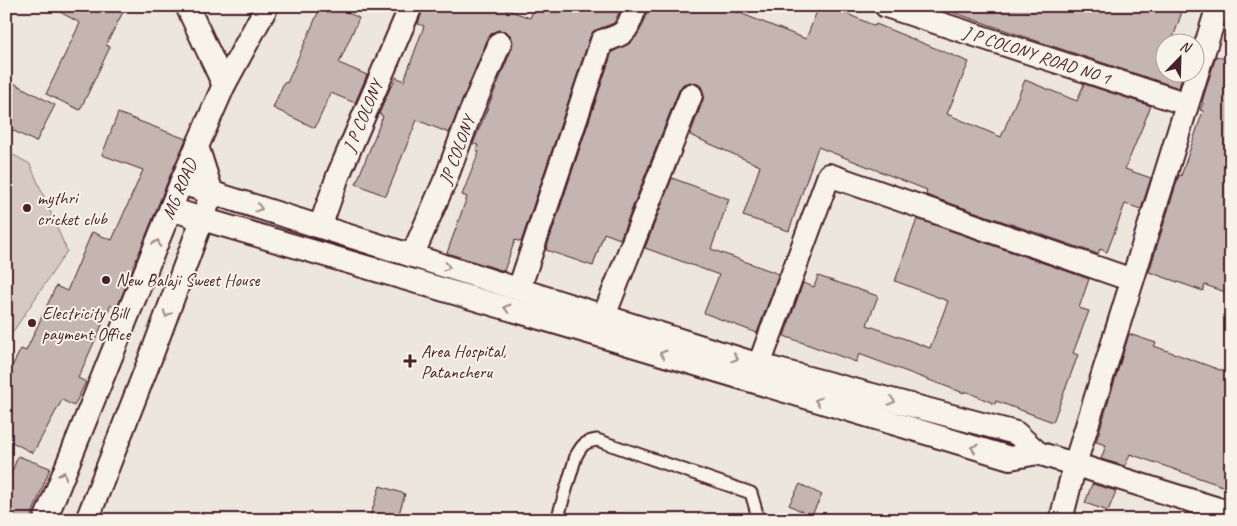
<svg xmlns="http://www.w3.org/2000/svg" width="1237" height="526" font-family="Caveat,sans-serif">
  <rect width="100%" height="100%" fill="#ece6dd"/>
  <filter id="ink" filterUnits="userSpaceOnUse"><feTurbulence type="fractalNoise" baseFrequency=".02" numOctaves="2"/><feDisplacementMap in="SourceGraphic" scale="10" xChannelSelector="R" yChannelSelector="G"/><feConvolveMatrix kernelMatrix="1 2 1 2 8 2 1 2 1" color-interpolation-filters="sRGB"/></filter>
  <g filter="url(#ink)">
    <!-- green -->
    <path fill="#d5c9c2" stroke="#907476" d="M6,151L30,164L67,251L6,342Z"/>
    <!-- building -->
    <g fill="#c4b5b0" stroke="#4a1f2b">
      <path d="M49,6H126L106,45L110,47L80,110L46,94L80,23Z"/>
      <path d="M321,6H334L359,18L339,63L367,75L355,103L331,93L315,128L273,108L284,82L287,83Z"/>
      <path d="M424,6H497L530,18L535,6H622L614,23L593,31L590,37L521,242L515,240L504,271L447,253L467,197L462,195L479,152L476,150L478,145L473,144L512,48L513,42L511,36L506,31L498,30L492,33L488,38L449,133L417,120L386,196L356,184L383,116L379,114L391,86H392L396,77L404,81L424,26L418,24Z"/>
      <path d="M649,6H722L806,39L819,6H829L875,26L876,24L969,62L947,114L1001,137L1025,80L1077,101L1084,84L1151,106L1125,169L1151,178L1141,209L1125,204L1107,252L1100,249L1098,254L926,195L927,190L818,147L789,231L743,216L760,166L690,135L703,100L704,94L701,86L696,83L690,82L683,84L679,90L620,239L604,233L593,266L546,250L612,52L629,44L636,37L643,25Z"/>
      <path d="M946,6H1184L1172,41L1176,42H1164V72H1183L1179,88L1037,41L946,10Z"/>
      <path d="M1216,56L1231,61V294L1205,285L1203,291L1149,272L1179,175L1181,176L1203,111L1200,110L1203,103L1202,102Z"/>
      <path d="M6,79L55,105L36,142L6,127Z"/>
      <path d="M118,113L186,139L169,178L117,308L111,305L78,378L86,382L74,406L62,400L33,453L6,439V378L21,349L26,351L56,286L67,291L92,232L112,240L143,170L102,155Z"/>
      <path d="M672,178L729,199L711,249L779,274L757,333L704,313L719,275L645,248Z"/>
      <path d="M917,219L1089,279L1079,308L1089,311L1073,353L1078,355L1053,422L996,401L995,404L965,391L964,393L859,354L856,362L784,336L803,283L814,287L818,276L878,296L867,325L930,348L948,301L895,281Z"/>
      <path d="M1129,334L1156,343L1154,346L1231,374V489L1130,454L1125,466L1101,459L1106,445L1096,442Z"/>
      <path d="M18,456L50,468L30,520H6V487Z"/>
      <path d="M800,484L822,495L811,516L789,505Z"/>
      <path d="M1092,484L1116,491L1108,511L1085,503Z"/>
      <path d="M380,486L405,494L397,520H369Z"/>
    </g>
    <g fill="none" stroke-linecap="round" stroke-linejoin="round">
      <!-- lane casing -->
      <g stroke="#4a1f2b" stroke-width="15">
        <path id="lane" d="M557,520L576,456C582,445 584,442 597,440L751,493L756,510V520"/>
      </g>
      <!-- street casing -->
      <g stroke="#4a1f2b" stroke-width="26">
        <g id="street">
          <path d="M187,6L224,85"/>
          <path d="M886,6L1187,104"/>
          <path d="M181,183L759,365L1016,433L1038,453L1231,513"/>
          <path d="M171,209L202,219L598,335L1010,458L1038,453"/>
          <path d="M320,227L338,176L411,6"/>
          <path d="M412,256L447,176L470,114L500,43"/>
          <path d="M519,289L602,41C629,34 626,30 636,6"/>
          <path d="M604,316L691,95"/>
          <path d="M759,365L829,175L1132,280"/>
          <path d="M45,520L181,183L224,85L267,6"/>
          <path d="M87,520L152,354L212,193L197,146"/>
          <path d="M1061,520L1075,464L1218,6"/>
        </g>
      </g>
      <!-- lane -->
      <use href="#lane" stroke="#f7f3e8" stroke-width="11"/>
      <!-- street -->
      <use href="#street" stroke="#f7f3e8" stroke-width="22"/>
    </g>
    <!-- one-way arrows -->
    <defs><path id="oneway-chevron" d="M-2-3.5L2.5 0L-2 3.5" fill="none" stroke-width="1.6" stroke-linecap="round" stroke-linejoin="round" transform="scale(1.25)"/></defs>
    <g stroke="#a0898a">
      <use href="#oneway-chevron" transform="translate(259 208) rotate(18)"/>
      <use href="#oneway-chevron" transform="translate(157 243) rotate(-68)"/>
      <use href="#oneway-chevron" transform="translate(447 267) rotate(17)"/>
      <use href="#oneway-chevron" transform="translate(507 308) rotate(-164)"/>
      <use href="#oneway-chevron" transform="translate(167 314) rotate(110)"/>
      <use href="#oneway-chevron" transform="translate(663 354) rotate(-163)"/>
      <use href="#oneway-chevron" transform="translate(735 358) rotate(18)"/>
      <use href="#oneway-chevron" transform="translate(818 401) rotate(-163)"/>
      <use href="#oneway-chevron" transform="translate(892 401) rotate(15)"/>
      <use href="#oneway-chevron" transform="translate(974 448) rotate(-163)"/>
      <use href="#oneway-chevron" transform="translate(63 475) rotate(-68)"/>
    </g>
  </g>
  <!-- markers -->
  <g fill="#4a1f2b" stroke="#f7f3e8" stroke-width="2">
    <circle cx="27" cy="208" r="5"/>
    <circle cx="106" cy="280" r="5"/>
    <circle cx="32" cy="323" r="5"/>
    <path d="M407.5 353.5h5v5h5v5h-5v5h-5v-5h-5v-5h5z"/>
  </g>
  <g text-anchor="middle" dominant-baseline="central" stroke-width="4" stroke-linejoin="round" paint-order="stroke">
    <!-- street labels -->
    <g font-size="18" fill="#4a1f2b" stroke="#f7f3e8">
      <text transform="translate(1037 55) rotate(18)">J P COLONY ROAD NO 1</text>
      <text transform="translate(363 116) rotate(-67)">J P COLONY</text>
      <text transform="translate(457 150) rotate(-69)">JP COLONY</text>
      <text transform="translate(179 189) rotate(-67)">MG ROAD</text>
    </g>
    <!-- poi labels -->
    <g font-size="18" fill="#4a1f2b" stroke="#f7f3e8" text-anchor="start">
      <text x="37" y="198">mythri<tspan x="37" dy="21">cricket club</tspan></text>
      <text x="116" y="280">New Balaji Sweet House</text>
      <text x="42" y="313">Electricity Bill<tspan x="42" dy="21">payment Office</tspan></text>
      <text x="421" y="351">Area Hospital,<tspan x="421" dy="21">Patancheru</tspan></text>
    </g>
  </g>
  <!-- margin -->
  <rect width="1237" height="526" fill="none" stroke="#f7f3e8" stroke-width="25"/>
  <rect x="12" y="12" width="1212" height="501" fill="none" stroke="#4a1f2b" stroke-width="2" filter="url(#ink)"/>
  <!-- north arrow -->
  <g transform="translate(1180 58) rotate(23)"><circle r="24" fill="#f7f3e8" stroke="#b29e9c"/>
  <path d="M0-4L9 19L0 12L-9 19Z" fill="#4a1f2b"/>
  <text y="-8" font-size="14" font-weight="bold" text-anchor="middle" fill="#4a1f2b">N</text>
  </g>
</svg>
